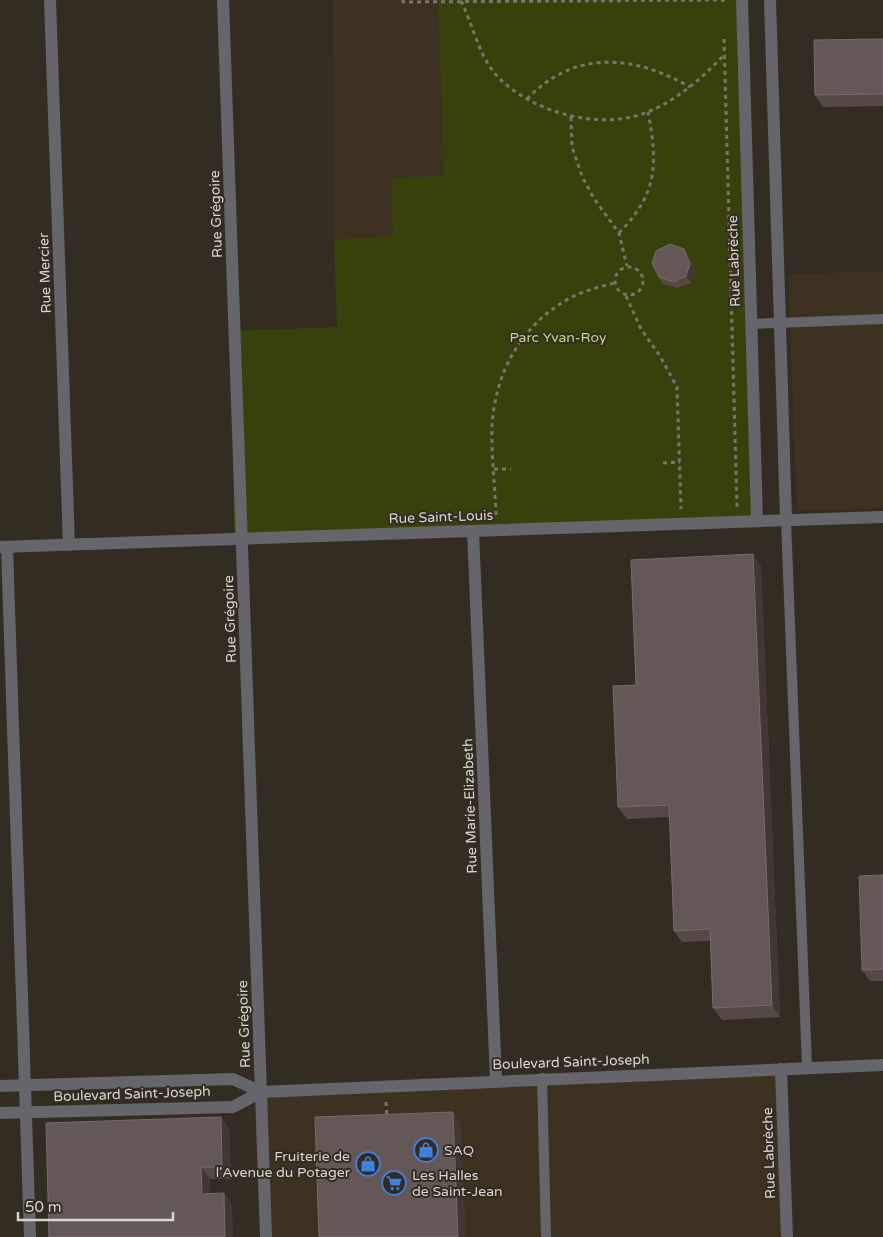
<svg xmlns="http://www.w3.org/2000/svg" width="883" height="1237" font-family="'Varela Round',sans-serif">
  <rect width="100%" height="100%" fill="#332c22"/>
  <!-- built -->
  <g fill="#3d3122">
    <path d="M333,0H438L444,177L393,236L334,239Z"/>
    <path d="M883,271V508L797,511L788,274Z"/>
    <path d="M781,1069L788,1237H266L261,1092Z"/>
  </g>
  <!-- green -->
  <path fill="#38410c" d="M438,0H742L757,524L234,538L231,331L337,327L334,239L393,236L391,178L444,176Z"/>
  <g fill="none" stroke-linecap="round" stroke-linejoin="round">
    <!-- path -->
    <g stroke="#79736b" stroke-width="3" stroke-dasharray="4 4" stroke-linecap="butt">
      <path d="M403,0V2L723,0V2"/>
      <path d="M461,1C473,25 479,57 498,77C533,113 602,132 650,111C680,98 703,77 725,54"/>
      <path d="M724,39L737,507"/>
      <path d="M527,99C575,49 634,55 690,87"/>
      <path d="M571,117L572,147L582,176L593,197L619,233L627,266"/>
      <path d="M619,233C658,193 658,164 648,112"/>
      <circle cx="629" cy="281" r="14"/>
      <path d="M626,296L641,329L660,356L677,387L681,509"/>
      <path d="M663,463L680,462"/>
      <path d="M494,469H511"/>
      <path d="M496,515C495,485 491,455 492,426C495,372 522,324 570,298C583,291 599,287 614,283"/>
      <path d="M386,1102L387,1118"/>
    </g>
    <!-- lane -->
    <g stroke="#66656b" stroke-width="10">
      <path d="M751,324L883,319"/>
      <path d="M786,520L807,1067"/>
      <path d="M542,1078L546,1237"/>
    </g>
    <!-- street -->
    <g stroke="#66656b" stroke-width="12">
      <path d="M50,0L69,545"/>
      <path d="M223,0L266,1237"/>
      <path d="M742,0L757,521"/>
      <path d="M770,0L786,520"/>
      <path d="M473,531L496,1080"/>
      <path d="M0,547L883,517"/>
      <path d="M7,547L30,1237"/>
      <path d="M781,1069L787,1237"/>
      <path d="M0,1086L233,1079L261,1092"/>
      <path d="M0,1113L233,1107L261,1092L883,1065"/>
    </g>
  </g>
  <!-- wall -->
  <g fill="#564847">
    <path d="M883,39V106L823,107L815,95Z"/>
    <path d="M688,255L695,271L691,283L677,288L663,284L659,277Z"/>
    <path d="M761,566L780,1017L722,1020L713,1008L710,941L682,942L674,931L669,817L627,819L618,807Z"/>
    <path d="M883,875V981H870L862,970Z"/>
    <path d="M221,1117L229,1129L231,1179H210V1193H224L232,1205L49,1237Z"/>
  </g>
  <!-- shaded-wall -->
  <g fill="#423732">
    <path d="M684,249L688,255L695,271L691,283L686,276Z"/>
    <path d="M753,554L761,566L780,1017L772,1005Z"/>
    <path d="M453,1112L461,1124L466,1237H458Z"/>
    <path d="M221,1117L229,1129L231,1179L222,1167Z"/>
    <path d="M201,1167L210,1179V1205L202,1194Z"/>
    <path d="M224,1193L232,1205L233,1237H225Z"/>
  </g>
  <!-- building -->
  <g fill="#645856" stroke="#766b68">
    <path d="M883,39V94L815,95L814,40Z"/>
    <path d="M670,244L684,249L690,264L686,276L673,282L659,277L652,263L656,251Z"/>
    <path d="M753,554L772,1005L713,1008L710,929L674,931L669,805L618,807L613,686L636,685L631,560Z"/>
    <path d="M883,875V969L862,970L859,876Z"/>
    <path d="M453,1112L458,1237H319L315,1117Z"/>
    <path d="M221,1117L222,1167H201L202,1194L224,1193L225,1237H49L46,1123Z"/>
  </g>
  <!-- icons -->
  <defs>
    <g id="shop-ring" transform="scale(1.25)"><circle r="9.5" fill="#332c22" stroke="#3f7fe0" stroke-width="1.5"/><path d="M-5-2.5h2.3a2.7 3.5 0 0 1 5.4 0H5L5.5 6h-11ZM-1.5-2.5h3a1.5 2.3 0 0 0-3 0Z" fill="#3f7fe0"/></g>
    <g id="supermarket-ring" transform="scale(1.25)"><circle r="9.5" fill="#332c22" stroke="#3f7fe0" stroke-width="1.5"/><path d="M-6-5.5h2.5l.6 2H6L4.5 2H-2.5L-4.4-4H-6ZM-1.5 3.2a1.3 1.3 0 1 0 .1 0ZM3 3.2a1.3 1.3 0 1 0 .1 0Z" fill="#3f7fe0"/></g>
  </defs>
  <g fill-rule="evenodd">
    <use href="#shop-ring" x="426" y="1150"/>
    <use href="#shop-ring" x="368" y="1164"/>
    <use href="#supermarket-ring" x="394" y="1183"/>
  </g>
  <g text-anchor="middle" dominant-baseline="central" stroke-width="4" stroke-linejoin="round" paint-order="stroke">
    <!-- street labels -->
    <g font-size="14" fill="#d9d4ce" stroke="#332c22">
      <text transform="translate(216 214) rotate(-92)">Rue Grégoire</text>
      <text transform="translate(734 261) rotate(-92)">Rue Labrèche</text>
      <text transform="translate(45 273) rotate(-92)">Rue Mercier</text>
      <text transform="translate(441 517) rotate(-2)">Rue Saint-Louis</text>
      <text transform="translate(230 619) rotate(-92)">Rue Grégoire</text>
      <text transform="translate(470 806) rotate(-92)">Rue Marie-Elizabeth</text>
      <text transform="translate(244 1024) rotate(-92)">Rue Grégoire</text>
      <text transform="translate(571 1062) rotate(-2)">Boulevard Saint-Joseph</text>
      <text transform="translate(132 1094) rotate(-2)">Boulevard Saint-Joseph</text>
      <text transform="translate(769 1153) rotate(-92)">Rue Labrèche</text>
    </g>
    <!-- park labels -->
    <g font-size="14" fill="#c6d87b" stroke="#332c22">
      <text x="558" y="337">Parc Yvan-Roy</text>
    </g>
    <!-- poi labels -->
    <g font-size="14" fill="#d9d4ce" stroke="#332c22" text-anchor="start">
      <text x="444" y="1150">SAQ</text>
      <text x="350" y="1156" text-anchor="end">Fruiterie de<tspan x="350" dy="16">l'Avenue du Potager</tspan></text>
      <text x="412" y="1175">Les Halles<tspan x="412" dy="16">de Saint-Jean</tspan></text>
    </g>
  </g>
  <!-- scale -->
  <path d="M18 1212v8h155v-8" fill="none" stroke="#d9d4ce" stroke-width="2.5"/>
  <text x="25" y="1212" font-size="15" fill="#d9d4ce" stroke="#332c22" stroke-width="4" paint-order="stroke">50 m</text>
</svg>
